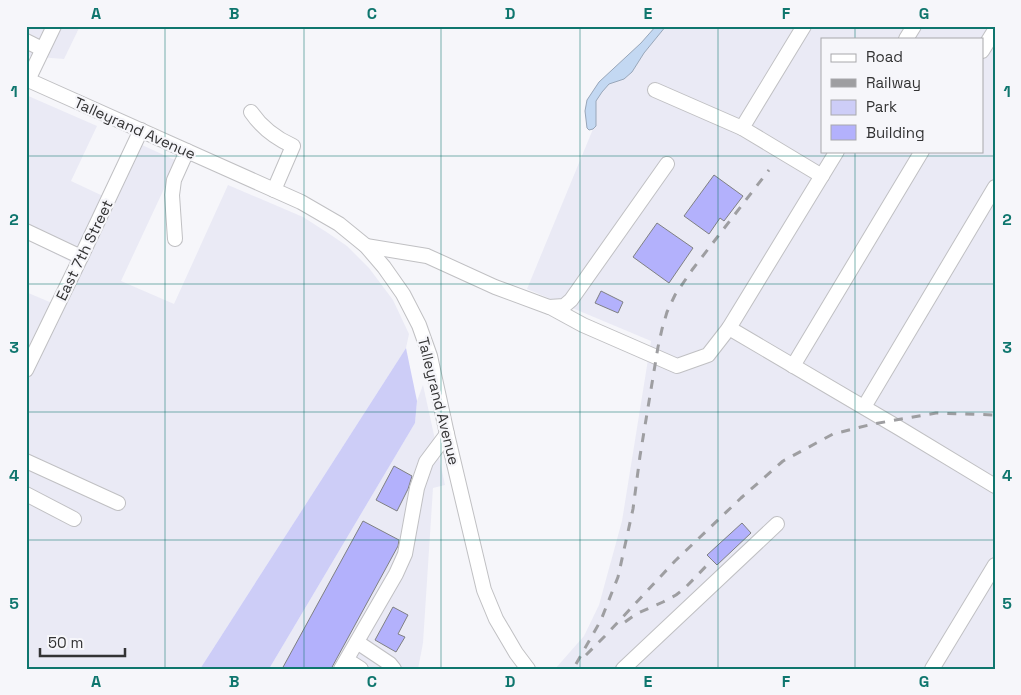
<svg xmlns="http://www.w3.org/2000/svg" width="1021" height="695" font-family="'Space Grotesk',sans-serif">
  <rect width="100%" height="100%" fill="#f6f6fa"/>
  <!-- built -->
  <g fill="#eaeaf5" fill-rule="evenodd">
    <path d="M26,26H80L64,59L26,56Z"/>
    <path d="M666,26H995V669H555L584,636L599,605L622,521L651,341L527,289L593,129L596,126V101L602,92L609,84L624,79L632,72L644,53ZM822,39H982V151H822Z"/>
    <path d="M26,95L97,126L71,181L103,196L131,140L177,161L121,281L174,304L228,185L303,217L328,233L347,246L369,268L393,300L409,334L406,348L200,669H26V292L52,303L71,262L26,239Z"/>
    <path d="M423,385L445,485L433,488L423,643L418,669H269L415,423L417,401Z"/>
  </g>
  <!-- green -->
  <path fill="#cdcdf7" d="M406,348L417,401L415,423L269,669H200Z"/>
  <!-- water -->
  <path fill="#c3d8f2" stroke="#98a6b9" d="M656,26H666L644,53L632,72L624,79L609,84L602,92L596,101V126L593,129L589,130L587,128L585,111L587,100L599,82L641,43Z"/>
  <!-- building -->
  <g fill="#b3b1fc" stroke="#7f8083">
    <path d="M714,175L743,196L724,221L720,218L709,234L684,216Z"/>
    <path d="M657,223L693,248L669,283L633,257Z"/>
    <path d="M601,291L623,302L618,313L595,303Z"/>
    <path d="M394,466L412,476L408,489L397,511L376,500Z"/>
    <path d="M363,521L399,540L398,546L331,669H282Z"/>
    <path d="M742,523L751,533L717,565L707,555Z"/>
    <path d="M393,607L408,615L398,634L405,637L396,652L375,640Z"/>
  </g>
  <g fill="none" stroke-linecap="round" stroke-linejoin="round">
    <!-- minor casing -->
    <g stroke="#c0c0c3" stroke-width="16">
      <g id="minor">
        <path d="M804,26L742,128L822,176"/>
        <path d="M906,39L914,26"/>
        <path d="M26,41L42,49"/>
        <path d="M982,51L995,30"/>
        <path d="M26,79L301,202L339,224L366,246L384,267L403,294L419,325L430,356L447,434L484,590L496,619L516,653L528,669"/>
        <path d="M28,80L54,26"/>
        <path d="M655,90L742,128"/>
        <path d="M251,112C262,128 275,138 293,146L274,190"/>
        <path d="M837,151L729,328L899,428L995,486"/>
        <path d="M26,231L81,257"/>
        <path d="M175,239L172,195L174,180L187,151"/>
        <path d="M366,246L427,256L495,287L549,307L564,306L571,300L667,164"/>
        <path d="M550,307L583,325L677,366L708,355L729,328"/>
        <path d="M793,366L922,151"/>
        <path d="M26,370L81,257L141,130"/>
        <path d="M864,407L995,187"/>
        <path d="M26,461L118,503"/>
        <path d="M26,494L74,519"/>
        <path d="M357,642L390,664L394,669"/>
        <path d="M347,660L361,669"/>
        <path d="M341,669L396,574L405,554L417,488L426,462L447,434"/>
        <path d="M623,669L777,524"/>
        <path d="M932,669L995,565"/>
      </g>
    </g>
    <!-- minor -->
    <use href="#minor" stroke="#fff" stroke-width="14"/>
    <!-- rail -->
    <g stroke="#9e9ea1" stroke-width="3" stroke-dasharray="9 9" stroke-linecap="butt">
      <path d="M625,622L636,614L663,602L676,595L685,588L712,560"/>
      <path d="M586,655L605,636L675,561L741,498L783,461L833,434L873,424L936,413L995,415"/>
      <path d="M576,664L601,620L618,577L633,509L640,456L658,347L662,329L667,312L675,295L692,270L769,170"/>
    </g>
  </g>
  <!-- grid -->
  <path fill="none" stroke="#0f766e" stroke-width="1" stroke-opacity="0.55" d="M165,26V669M304,26V669M441,26V669M580,26V669M718,26V669M855,26V39M855,151V669M26,156H995M26,284H995M26,412H995M26,540H995"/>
  <g text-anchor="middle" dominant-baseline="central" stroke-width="4.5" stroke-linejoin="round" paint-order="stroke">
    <!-- street labels -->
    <g font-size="15" fill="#333334" stroke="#f6f6fa">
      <text transform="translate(135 128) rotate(24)">Talleyrand Avenue</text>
      <text transform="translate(84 250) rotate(-64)">East 7th Street</text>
      <text transform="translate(439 401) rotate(76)">Talleyrand Avenue</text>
    </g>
  </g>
  <!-- border -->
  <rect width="1021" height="695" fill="none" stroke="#f6f6fa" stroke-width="55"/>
  <!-- legend -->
  <rect x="821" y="38" width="162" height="115" fill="#f6f6fa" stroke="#a8a8ab"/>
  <rect x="831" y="54" width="25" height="8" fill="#ffffff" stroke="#a8a8ab"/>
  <text x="866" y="62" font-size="15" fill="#333334">Road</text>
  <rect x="831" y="79" width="25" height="8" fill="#9e9ea1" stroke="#a8a8ab"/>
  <text x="866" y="88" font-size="15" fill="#333334">Railway</text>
  <rect x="831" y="100" width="25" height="15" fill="#cdcdf7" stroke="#a8a8ab"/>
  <text x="866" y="112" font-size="15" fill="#333334">Park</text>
  <rect x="831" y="125" width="25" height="15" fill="#b3b1fc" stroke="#a8a8ab"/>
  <text x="866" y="138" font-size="15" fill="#333334">Building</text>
  <!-- scale -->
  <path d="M40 648v8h85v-8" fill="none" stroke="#333334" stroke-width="2.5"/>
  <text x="48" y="648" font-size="15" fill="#333334" stroke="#f6f6fa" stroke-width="4" paint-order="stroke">50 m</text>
  <rect x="28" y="28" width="966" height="640" fill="none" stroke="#0f766e" stroke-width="2"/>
  <g font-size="16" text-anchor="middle" font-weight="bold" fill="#0f766e">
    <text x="96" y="19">A</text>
    <text x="234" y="19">B</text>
    <text x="372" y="19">C</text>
    <text x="510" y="19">D</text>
    <text x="648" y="19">E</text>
    <text x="786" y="19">F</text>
    <text x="924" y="19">G</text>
    <text x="14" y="97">1</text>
    <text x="1007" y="97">1</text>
    <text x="14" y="225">2</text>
    <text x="1007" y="225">2</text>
    <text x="14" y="353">3</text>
    <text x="1007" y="353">3</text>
    <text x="14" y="481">4</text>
    <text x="1007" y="481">4</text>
    <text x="14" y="609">5</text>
    <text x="1007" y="609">5</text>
    <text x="96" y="687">A</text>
    <text x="234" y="687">B</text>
    <text x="372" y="687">C</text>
    <text x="510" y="687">D</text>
    <text x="648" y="687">E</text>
    <text x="786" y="687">F</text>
    <text x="924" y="687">G</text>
  </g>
</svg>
